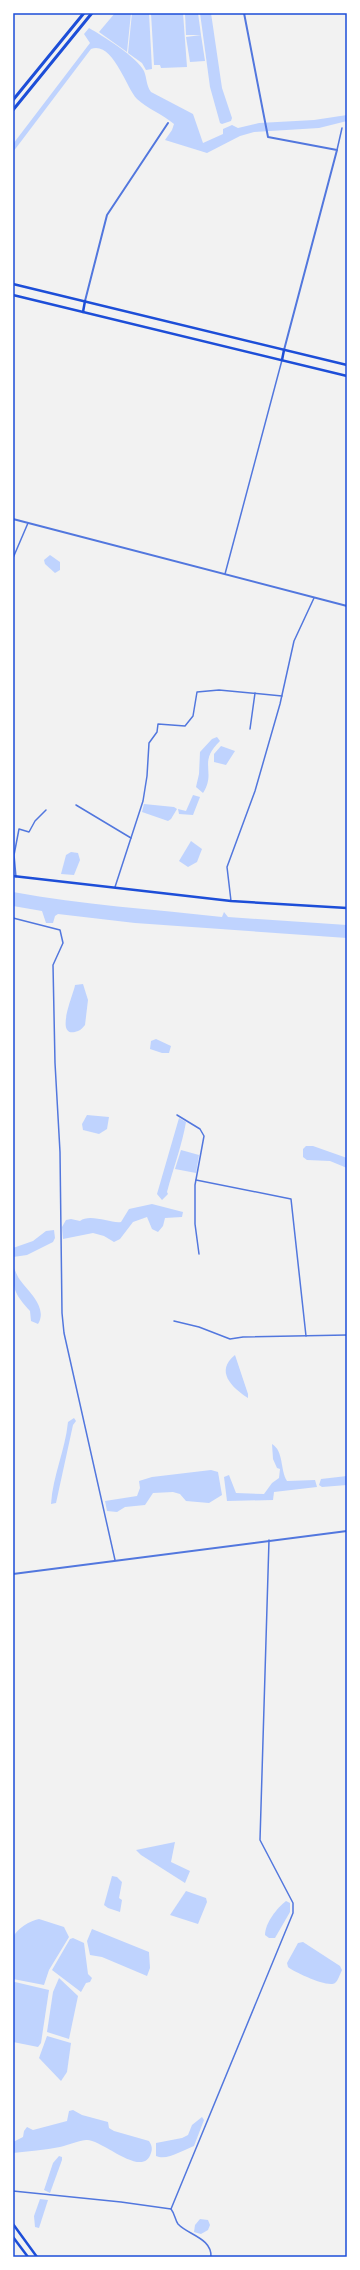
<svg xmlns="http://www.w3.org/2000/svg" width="360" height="2270" font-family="Lora,serif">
  <rect width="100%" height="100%" fill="#f2f2f2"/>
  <!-- water -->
  <g fill="#bfd3fe">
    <path d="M115,13H131L127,52L99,32Z"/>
    <path d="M132,13H149L152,69L146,70L142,63L128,53Z"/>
    <path d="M151,13H183L187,67L161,68L160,65H154Z"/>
    <path d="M185,13H198L201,35H186Z"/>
    <path d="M200,13H211L222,88L232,118L231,121L222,124L220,123L210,87Z"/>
    <path d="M89,28C103,36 137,57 144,71C147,78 146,85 151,92L193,114L203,143L223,134V129L232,125L238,128L259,123L314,120L347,115V121L319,128L254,132L240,136L207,153L165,140L172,130L174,124C162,114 148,109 137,99C126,88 113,41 91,49L13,152V144L90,43L84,34Z"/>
    <path d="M201,35L205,61L190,62L186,37Z"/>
    <path d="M50,555L60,562V570L55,573L45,564L44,560Z"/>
    <path d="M217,737L220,741C197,763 217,771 203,793L196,787L199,774L200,752L212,739Z"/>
    <path d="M221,746L235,751L226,765L214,762V754Z"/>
    <path d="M193,795L200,797L193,815L179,814L178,809L186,811Z"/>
    <path d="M144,804L174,807L177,809L171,819L168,821L142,812Z"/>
    <path d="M191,841L202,849L197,862L188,867L179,861Z"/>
    <path d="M71,852L78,853L80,860L74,875L61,874L66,855Z"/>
    <path d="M13,892C83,905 152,909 222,917L224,912L228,917L347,925V938L135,923L58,914L55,916L53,923H46L42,911L13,906Z"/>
    <path d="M83,984L88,1000L85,1025C83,1027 81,1030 78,1031C52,1041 75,991 75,985Z"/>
    <path d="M156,1039L171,1046L169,1053H162L150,1049L151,1041Z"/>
    <path d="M87,1115L109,1117L107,1129L99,1134L83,1130L82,1124Z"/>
    <path d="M179,1118L186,1122C182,1145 173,1169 167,1192L168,1194L162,1200L157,1194Z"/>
    <path d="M306,1146H313L347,1158V1168L330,1161L307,1160L303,1157V1149Z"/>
    <path d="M181,1150L199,1155L196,1173L175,1169Z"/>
    <path d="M152,1204L183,1212L182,1217L165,1218L163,1226L158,1232L152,1229L147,1217L133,1222L120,1239L114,1242L104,1236L93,1233L63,1239L62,1227L66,1220L71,1219L80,1221C90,1213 112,1224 121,1222L129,1209Z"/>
    <path d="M54,1230L55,1238L53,1242L27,1255L13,1257V1248L33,1241L46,1231Z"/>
    <path d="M13,1266C15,1270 17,1276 20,1280C29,1292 48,1308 38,1324L31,1321L30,1311C14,1293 13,1290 13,1266Z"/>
    <path d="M235,1355L248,1394V1398C231,1387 215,1371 235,1355Z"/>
    <path d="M74,1418L76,1421L73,1425L56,1503L51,1504C53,1475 65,1451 68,1422Z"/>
    <path d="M272,1444C284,1451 280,1470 287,1481L315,1480L317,1487L274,1492L273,1500L227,1501L224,1477L229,1475L236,1493L264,1494L272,1483L279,1478L280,1469L277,1468L273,1459Z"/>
    <path d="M211,1470L218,1472L222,1495L209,1503L186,1501L180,1494L173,1492L153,1493L145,1505L125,1507L117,1512L107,1511L105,1501L137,1496L140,1488L139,1481L152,1477Z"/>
    <path d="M347,1476V1485L322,1487L319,1485L321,1479Z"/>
    <path d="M175,1842L171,1862L190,1871L185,1883L141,1855L136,1850Z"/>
    <path d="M112,1876L117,1877L122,1882L119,1898L122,1900L120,1912L108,1908L104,1905Z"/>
    <path d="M186,1891L206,1898L207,1902L198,1924L170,1915Z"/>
    <path d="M286,1901L290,1903V1912L275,1938H269L265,1935C265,1923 277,1908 286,1901Z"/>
    <path d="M39,1919L64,1927L69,1937L49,1970L44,1985L13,1979V1937C18,1928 29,1921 39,1919Z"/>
    <path d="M92,1929L149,1952L150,1968L147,1976L102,1957L90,1955L87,1941Z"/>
    <path d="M73,1938L84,1943L88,1974L92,1978L90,1982L86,1983L81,1992L52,1970L70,1939Z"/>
    <path d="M303,1942L340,1966L342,1970C340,1974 338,1981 335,1983C328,1988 294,1972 288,1967L287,1963L298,1943Z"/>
    <path d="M59,1978L78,1996L69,2039L47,2032L53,1992Z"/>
    <path d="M15,1982L49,1990L41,2043L38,2047L13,2042V1983Z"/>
    <path d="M47,2036L71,2043L67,2072L61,2081L39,2058Z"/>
    <path d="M73,2110L82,2115L108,2122L109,2128L114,2131L149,2141C151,2144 153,2148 151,2153C143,2180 101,2138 86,2140C77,2141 68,2145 60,2147C45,2150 28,2151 13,2153V2142L23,2137L24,2131L27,2127L33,2130L67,2121L69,2111Z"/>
    <path d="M202,2117L204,2120L194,2146C183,2150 167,2161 156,2156V2143L182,2138L188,2135L192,2125Z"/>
    <path d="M59,2156L62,2157V2160L50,2193L44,2190L53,2163Z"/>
    <path d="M40,2199L48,2200L39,2228L35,2227L34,2216Z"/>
    <path d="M200,2219L208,2220L210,2225L208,2230L201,2234L194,2232L195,2225Z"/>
  </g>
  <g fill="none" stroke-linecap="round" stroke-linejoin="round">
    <!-- minor -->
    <g stroke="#5277de" stroke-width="1.5">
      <path d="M337,150L342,128"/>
      <path d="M13,558L28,523"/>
      <path d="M225,574L282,360"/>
      <path d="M250,729L255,693"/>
      <path d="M76,805L131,838"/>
      <path d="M16,877L14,855L19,829L29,832L35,821L46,810"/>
      <path d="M115,887L143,801L147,776L149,743L157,732L158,724L185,726L193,716L197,692L219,690L282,696"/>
      <path d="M231,901L227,867L255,791L280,704L294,641L314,598"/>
      <path d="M13,918L60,930L63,943L53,965L55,1063L60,1152L62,1313L64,1333L115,1560"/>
      <path d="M177,1115L200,1129L204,1136L195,1185V1224L199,1254"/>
      <path d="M196,1180L291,1199L306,1336"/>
      <path d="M174,1321L199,1327L230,1339L243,1337L347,1335"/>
      <path d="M13,2191L121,2202L171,2209L293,1913V1903L260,1840L269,1540"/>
      <path d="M171,2209C175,2214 175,2220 178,2224C188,2235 212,2238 211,2257"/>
    </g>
    <!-- tertiary -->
    <g stroke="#5277de" stroke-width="2">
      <path d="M244,13L268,137L337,150L284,350"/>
      <path d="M85,301L107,215L168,123"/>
      <path d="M13,519L347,606"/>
      <path d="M13,1574L347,1531"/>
    </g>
    <!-- secondary -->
    <g stroke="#1d4ed8" stroke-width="2.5">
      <path d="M83,312L85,301"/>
      <path d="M282,360L284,350"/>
      <path d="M13,876L231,901L347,908"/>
    </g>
    <!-- primary -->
    <g stroke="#1d4ed8" stroke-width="2.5">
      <path d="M13,284L347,365"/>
      <path d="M13,295L347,376"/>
      <path d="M13,2224L37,2257"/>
      <path d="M13,2237L28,2257"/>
    </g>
    <!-- trunk -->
    <g stroke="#1d4ed8" stroke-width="3">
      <path d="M13,100L84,13"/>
      <path d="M13,110L92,13"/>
    </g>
  </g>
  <!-- border -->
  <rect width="360" height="2270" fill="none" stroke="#ffffff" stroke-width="28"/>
  <rect x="14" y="14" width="332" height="2242" fill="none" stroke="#1d4ed8" stroke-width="1.5"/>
</svg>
